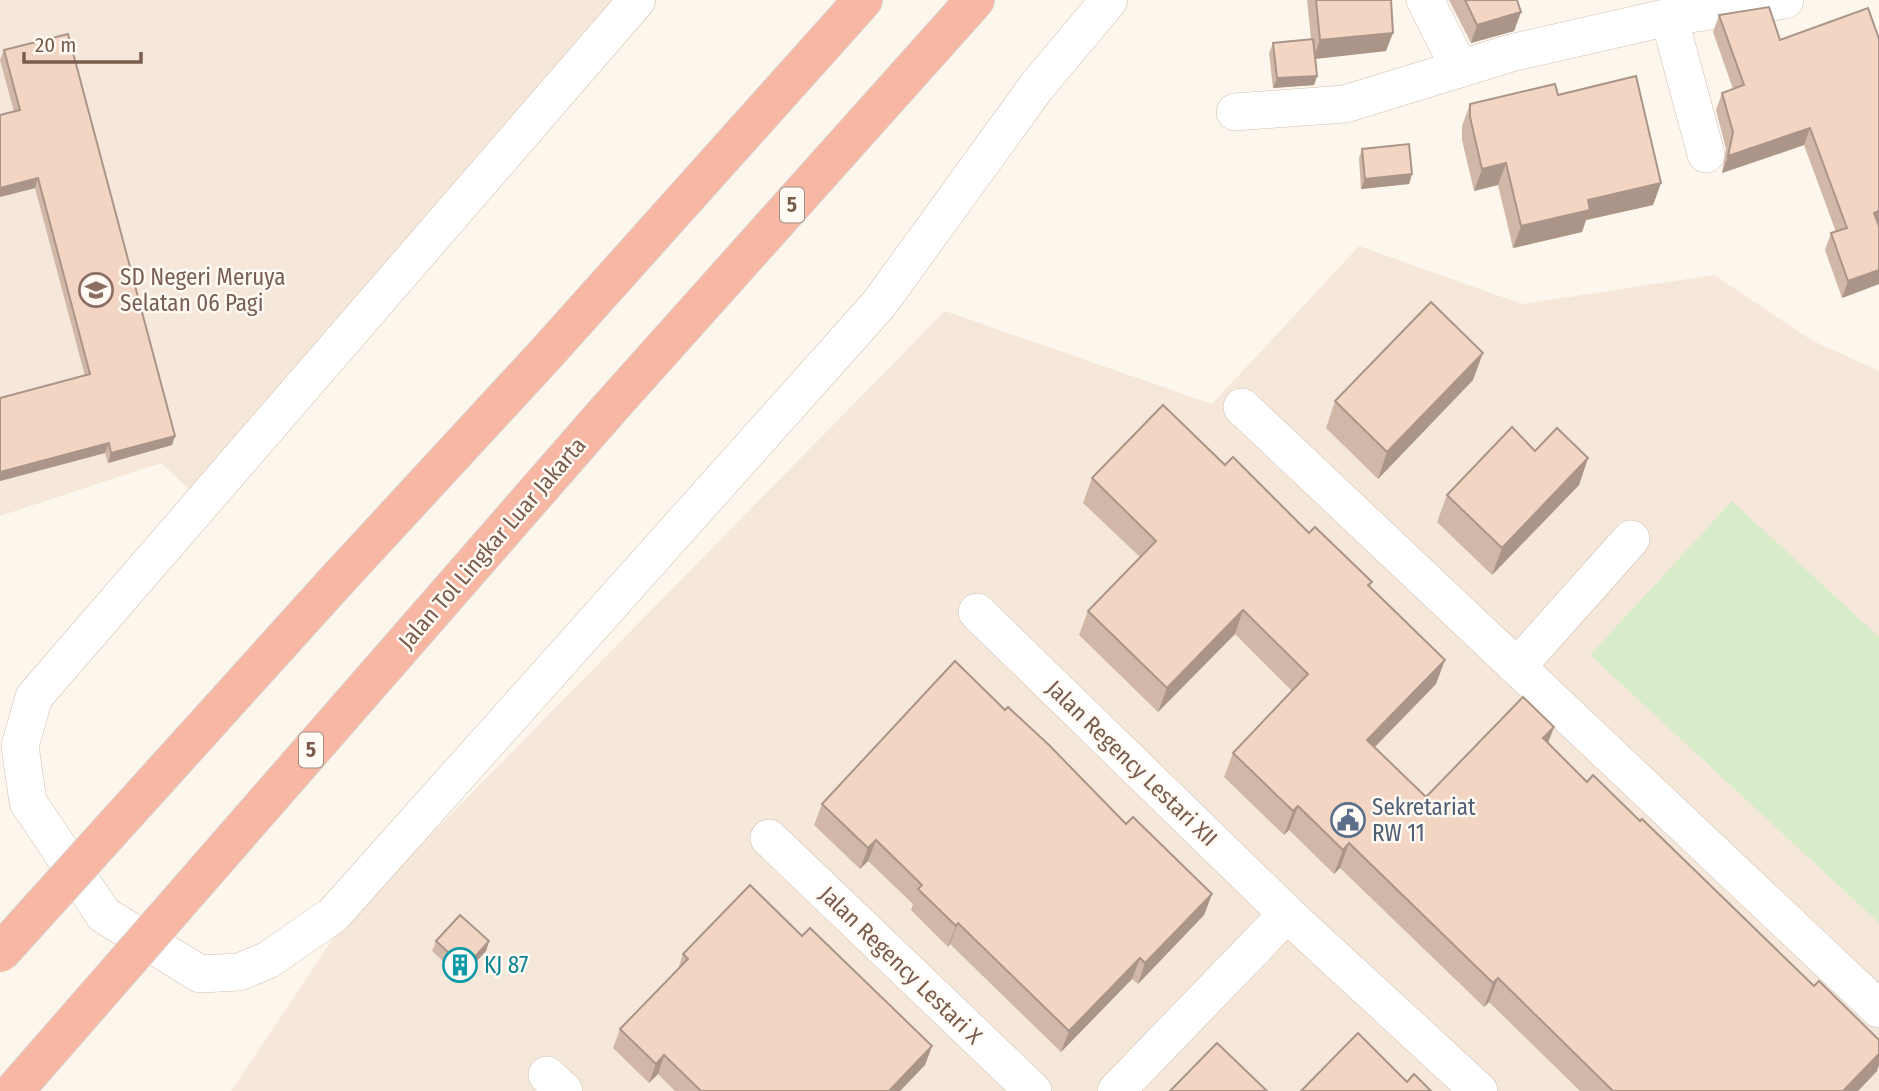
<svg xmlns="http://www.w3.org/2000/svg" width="1879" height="1091" font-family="'Fira Sans Condensed',sans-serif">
  <rect width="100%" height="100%" fill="#fdf6ec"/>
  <!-- residential -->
  <g fill="#f5e8da">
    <path d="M0,0H656L208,507L161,463L0,516Z"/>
    <path d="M1359,246L1522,304L1714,275L1813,341L1879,371V1091H231L342,925L945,311L1212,404Z"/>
  </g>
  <!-- green -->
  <path fill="#d8ecc9" d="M1732,501L1879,637V923L1590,655Z"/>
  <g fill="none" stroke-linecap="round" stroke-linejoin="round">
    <!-- street casing -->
    <g stroke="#d1beb0" stroke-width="38">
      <g id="street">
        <path d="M637,0L34,697L20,746L28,802L104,915L200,974L239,972L268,960L333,915L879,304L1037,86L1109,0"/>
        <path d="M1425,0L1460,69"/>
        <path d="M1669,17L1706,154"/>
        <path d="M1235,112L1345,104L1511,53L1669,17L1785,0"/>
        <path d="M1242,407L1879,1009"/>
        <path d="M977,612L1287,914L1479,1091"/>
        <path d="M1517,667L1631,539"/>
        <path d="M769,838L1033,1091"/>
        <path d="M547,1075L564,1091"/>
        <path d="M1116,1091L1287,914"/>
      </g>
    </g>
    <!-- highway casing -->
    <g stroke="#dad1cd" stroke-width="40">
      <g id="highway">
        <path d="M609,409L975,0"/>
        <path d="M338,579L544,356L863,0"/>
      </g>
    </g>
    <!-- street -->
    <use href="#street" stroke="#fff" stroke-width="37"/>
    <!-- highway -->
    <use href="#highway" stroke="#f7b7a3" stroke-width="38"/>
    <!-- highway-bridge casing -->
    <g stroke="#dad1cd" stroke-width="40" stroke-linecap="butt">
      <g id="highway-bridge">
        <path d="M0,953L338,579"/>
        <path d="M14,1091L609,409"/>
      </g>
    </g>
    <!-- highway-bridge -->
    <use href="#highway-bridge" stroke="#f7b7a3" stroke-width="38"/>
  </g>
  <!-- wall -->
  <g fill="#d1b7a8">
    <path d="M1307,0H1391L1386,51L1316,59L1317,76L1314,85L1273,88L1269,53L1273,43L1311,39Z"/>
    <path d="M1449,0H1517L1521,12L1514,31L1471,43Z"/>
    <path d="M1719,15L1780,40L1879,39V284L1842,298L1825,250L1831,233L1836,232L1804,145L1722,173L1726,149L1716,110L1722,93L1733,89L1713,32Z"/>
    <path d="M4,50L175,436L172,445L108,463L105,453L0,481V398L85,376L35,188L0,197V115L14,112L0,60Z"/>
    <path d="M1558,95L1661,183L1653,205L1586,220L1582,232L1513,248L1498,185L1474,191L1462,140V126L1470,104Z"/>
    <path d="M1362,149L1412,174L1409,184L1361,189L1359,158Z"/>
    <path d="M1473,380L1378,479L1326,428L1335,401Z"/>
    <path d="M1535,451L1588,458L1579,485L1492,575L1437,522L1447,495Z"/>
    <path d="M1225,465L1372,582L1370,587L1436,684L1375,747L1426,797L1554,727L1548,743L1877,1071L1858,1091H1580L1489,1002L1484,1007L1340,868L1334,874L1289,830L1284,835L1224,777L1233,753L1292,691L1235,634L1158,712L1079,635L1088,611L1140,557L1083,503L1092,478Z"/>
    <path d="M1005,710L1126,824L1212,894L1204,915L1138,984L1132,979L1061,1052L950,944L948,947L911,910L913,904L868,861L860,869L814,825L822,804Z"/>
    <path d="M802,936L932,1046L925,1065L900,1091H675L658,1074L649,1083L613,1048L620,1029L678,969L683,954Z"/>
    <path d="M436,941H489L486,951L461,978L432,951Z"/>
  </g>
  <!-- shaded-wall -->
  <g fill="#aa9588">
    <path d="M1521,12L1514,31L1471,43L1477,25Z"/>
    <path d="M1393,33L1386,51L1313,59L1320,40Z"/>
    <path d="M1317,76L1314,85L1273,88L1277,78Z"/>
    <path d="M1810,128L1804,145L1722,173L1728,156Z"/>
    <path d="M1506,163L1498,185L1474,191L1482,169Z"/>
    <path d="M1412,174L1409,184L1361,189L1365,179Z"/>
    <path d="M38,178L35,188L0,197V188Z"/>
    <path d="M1661,183L1653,205L1586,220L1582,232L1513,248L1521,226L1588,200Z"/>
    <path d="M1879,211V226L1874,213Z"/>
    <path d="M1879,270V284L1842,298L1848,281Z"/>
    <path d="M1483,353L1473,380L1378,479L1387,452Z"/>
    <path d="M175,436L172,445L108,463L111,453Z"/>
    <path d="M109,443L105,453L0,481V472Z"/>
    <path d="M1588,458L1579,485L1492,575L1502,548Z"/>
    <path d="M1243,610L1235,634L1158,712L1167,688Z"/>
    <path d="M1445,660L1436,684L1358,764L1367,740Z"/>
    <path d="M1554,727L1545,751L1543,738Z"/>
    <path d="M1298,806L1289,830L1284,835L1293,811Z"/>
    <path d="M876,840L868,861L860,869L868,848Z"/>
    <path d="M1349,843L1340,868L1334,874L1343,850Z"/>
    <path d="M1212,894L1204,915L1138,984L1145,963Z"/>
    <path d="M958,923L950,944L948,947L956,926Z"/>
    <path d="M489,941L486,951L461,978L465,968Z"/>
    <path d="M1140,958L1132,979L1061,1052L1069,1031Z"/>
    <path d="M1498,978L1489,1002L1484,1007L1493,983Z"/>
    <path d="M932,1046L925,1065L900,1091H889Z"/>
    <path d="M1879,1054V1065L1877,1071L1858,1091H1843Z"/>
    <path d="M664,1055L658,1074L649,1083L656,1064Z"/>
  </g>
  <!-- building -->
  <g fill="#f3d5c3" stroke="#aa9588" stroke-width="2">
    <path d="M1316,0H1391L1393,33L1320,40Z"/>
    <path d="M1465,0H1517L1521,12L1477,25Z"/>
    <path d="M1769,7L1780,40L1868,8L1879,39V211L1874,213L1879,226V270L1848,281L1831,233L1847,228L1810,128L1728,156L1733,132L1722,93L1744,85L1719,15Z"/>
    <path d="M68,34L175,436L111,453L109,443L0,472V398L90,374L38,178L0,188V115L20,110L4,50Z"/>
    <path d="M1313,39L1317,76L1277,78L1273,43Z"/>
    <path d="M1636,76L1661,183L1588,200L1590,210L1521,226L1506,163L1482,169L1470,117V104L1555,84L1558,95Z"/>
    <path d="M1409,144L1412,174L1365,179L1362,149Z"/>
    <path d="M1431,302L1483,353L1387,452L1335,401Z"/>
    <path d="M1163,405L1225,465L1233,457L1309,533L1315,527L1372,582L1368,585L1445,660L1367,740L1426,797L1523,697L1554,727L1543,738L1587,782L1593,775L1640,821L1642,819L1814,986L1819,981L1879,1040V1054L1843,1091H1613L1498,978L1493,983L1349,843L1343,850L1298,806L1293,811L1233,753L1308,674L1243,610L1167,688L1088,611L1156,541L1092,478Z"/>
    <path d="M1512,427L1535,451L1557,428L1588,458L1502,548L1447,495Z"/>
    <path d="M955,661L1005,710L1008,707L1049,745L1126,824L1133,817L1212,894L1145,963L1140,958L1069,1031L958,923L956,926L918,889L922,885L876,840L868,848L822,804Z"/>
    <path d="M750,885L802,936L810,928L932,1046L889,1091H701L664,1055L656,1064L620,1029L688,959L683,954Z"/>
    <path d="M460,915L489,941L465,968L436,941Z"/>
    <path d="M1358,1033L1407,1082L1414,1074L1431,1091H1301Z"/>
    <path d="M1217,1043L1267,1091H1170Z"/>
  </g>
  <!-- icons -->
  <defs>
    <g id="school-ring" transform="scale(1.75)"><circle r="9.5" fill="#fffaf3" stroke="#8d6e63" stroke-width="1.5"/><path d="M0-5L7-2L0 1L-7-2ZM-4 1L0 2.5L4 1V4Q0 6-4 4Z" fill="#8d6e63"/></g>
    <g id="civic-ring" transform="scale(1.75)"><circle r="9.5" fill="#fffaf3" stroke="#5c6f8a" stroke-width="1.5"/><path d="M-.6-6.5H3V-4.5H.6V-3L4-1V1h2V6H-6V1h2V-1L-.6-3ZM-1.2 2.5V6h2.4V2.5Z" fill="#5c6f8a"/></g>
    <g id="building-ring" transform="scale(1.75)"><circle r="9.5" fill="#fffaf3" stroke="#0f9aa8" stroke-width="1.5"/><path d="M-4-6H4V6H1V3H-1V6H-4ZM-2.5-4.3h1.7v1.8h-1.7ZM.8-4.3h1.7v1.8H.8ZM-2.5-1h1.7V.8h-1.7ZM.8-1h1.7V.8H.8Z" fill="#0f9aa8"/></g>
  </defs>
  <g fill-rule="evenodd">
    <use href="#school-ring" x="96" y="290"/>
    <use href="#civic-ring" x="1348" y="820"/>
    <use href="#building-ring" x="460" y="965"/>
  </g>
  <g text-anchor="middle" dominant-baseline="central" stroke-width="5" stroke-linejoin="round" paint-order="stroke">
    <!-- shield labels -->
    <g fill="#fffaf3" stroke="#a28b7f" stroke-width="2">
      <rect x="780" y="187.5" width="24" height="35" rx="5"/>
      <rect x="299" y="732.5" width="24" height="35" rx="5"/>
    </g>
    <g font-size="21" font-weight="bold" fill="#7a5c4d">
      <text x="792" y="205">5</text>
      <text x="311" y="750">5</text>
    </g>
    <!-- education labels -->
    <g font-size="23" fill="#785e54" stroke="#fffaf3" text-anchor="start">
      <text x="120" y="277">SD Negeri Meruya<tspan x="120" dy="26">Selatan 06 Pagi</tspan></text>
    </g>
    <!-- street labels -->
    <g font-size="23" fill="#7a5c4d" stroke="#fffaf3">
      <text transform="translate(492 543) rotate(-49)">Jalan Tol Lingkar Luar Jakarta</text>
      <text transform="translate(1132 763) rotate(44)">Jalan Regency Lestari XII</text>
      <text transform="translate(901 965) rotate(44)">Jalan Regency Lestari X</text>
    </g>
    <!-- service labels -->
    <g font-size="23" fill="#4e5e75" stroke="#fffaf3" text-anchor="start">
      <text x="1372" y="807">Sekretariat<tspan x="1372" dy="26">RW 11</tspan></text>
    </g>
    <!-- culture labels -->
    <g font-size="23" fill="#0d838f" stroke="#fffaf3" text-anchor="start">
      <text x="484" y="965">KJ 87</text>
    </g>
  </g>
  <!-- scale -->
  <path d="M24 52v10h117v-10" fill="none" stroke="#7a5c4d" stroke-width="3.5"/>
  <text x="35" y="52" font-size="21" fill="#7a5c4d" stroke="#fffaf3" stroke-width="5" paint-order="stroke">20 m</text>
</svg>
